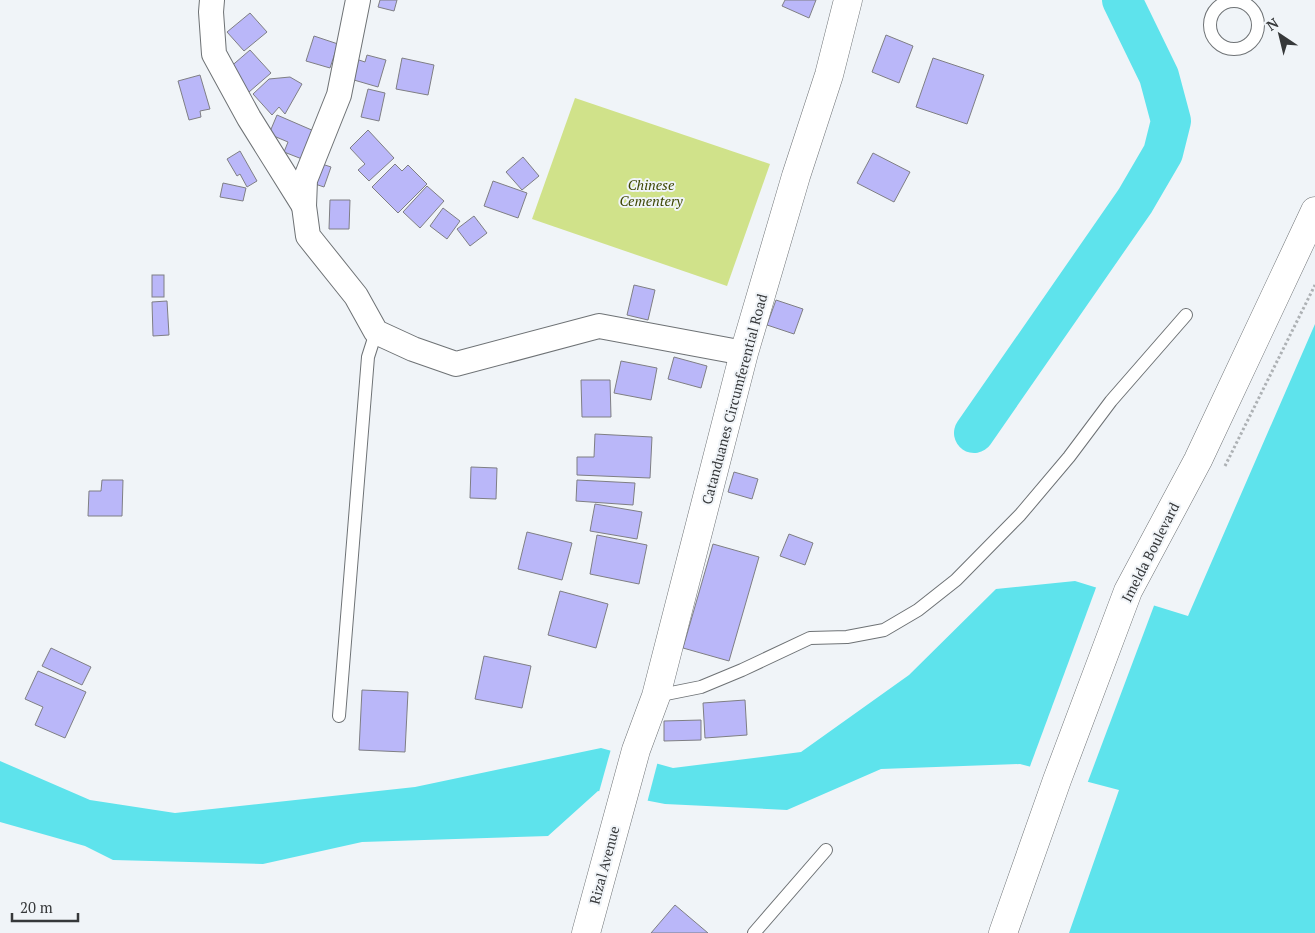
<svg xmlns="http://www.w3.org/2000/svg" width="1315" height="933" font-family="'PT Serif',serif">
  <rect width="100%" height="100%" fill="#f0f4f8"/>
  <!-- green -->
  <path fill="#d0e28a" d="M575,98L770,164L727,286L532,219Z"/>
  <!-- water -->
  <path fill="#5ee3ec" d="M1315,324V933H1069L1119,790L1020,764L881,769L787,810L665,804L598,791L548,836L362,842L263,864L113,860L85,846L0,822V761L90,800L175,813L415,787L601,748L673,768L801,752L909,675L996,589L1075,581L1188,616Z"/>
  <!-- pier -->
  <g fill="#f0f4f8">
    <path d="M1097,585L1155,603L1087,784L1029,769Z"/>
    <path d="M611,749L658,761L647,803L599,792Z"/>
  </g>
  <g fill="none" stroke-linecap="round" stroke-linejoin="round">
    <!-- river -->
    <path stroke="#5ee3ec" stroke-width="40" d="M974,433L1135,201L1163,153L1171,121L1159,76L1122,0"/>
  </g>
  <!-- building -->
  <g fill="#bab7f9" stroke="#7f7f84">
    <path d="M380,0H397L394,11L378,7Z"/>
    <path d="M785,0H816L809,18L782,6Z"/>
    <path d="M250,13L267,32L244,51L227,32Z"/>
    <path d="M886,35L913,46L899,83L872,72Z"/>
    <path d="M314,36L338,44L330,68L306,61Z"/>
    <path d="M250,50L271,73L249,92L228,69Z"/>
    <path d="M367,55L386,60L378,87L347,78L353,58L365,62Z"/>
    <path d="M402,58L434,65L428,95L396,89Z"/>
    <path d="M933,58L984,75L967,124L916,107Z"/>
    <path d="M200,75L210,109L200,111L201,117L189,120L178,81Z"/>
    <path d="M290,77L302,84L285,114L279,107L272,115L253,94L269,79Z"/>
    <path d="M368,89L385,93L379,121L361,117Z"/>
    <path d="M277,115L314,131L302,159L284,152L288,142L269,134Z"/>
    <path d="M368,130L394,158L369,181L358,170L365,164L350,148Z"/>
    <path d="M240,151L257,181L247,187L240,174L237,176L227,159Z"/>
    <path d="M873,153L910,172L894,202L857,183Z"/>
    <path d="M523,157L539,176L522,190L506,172Z"/>
    <path d="M316,162L331,167L324,187L309,182Z"/>
    <path d="M395,164L402,171L408,165L427,184L398,213L372,187Z"/>
    <path d="M493,181L527,193L518,218L484,206Z"/>
    <path d="M223,183L246,188L243,201L220,197Z"/>
    <path d="M427,186L444,201L420,228L403,212Z"/>
    <path d="M330,200H350L349,229H329Z"/>
    <path d="M443,208L460,221L447,239L430,226Z"/>
    <path d="M474,216L487,233L470,246L457,229Z"/>
    <rect x="152" y="275" width="12" height="22"/>
    <path d="M634,285L655,290L648,320L627,315Z"/>
    <path d="M776,300L803,309L794,334L767,325Z"/>
    <path d="M167,301L169,335L153,336L152,302Z"/>
    <path d="M674,357L707,366L701,388L668,379Z"/>
    <path d="M621,361L657,368L651,400L614,393Z"/>
    <path d="M581,380H610L611,417H582Z"/>
    <path d="M595,434L652,437L650,478L577,475V457H594Z"/>
    <path d="M471,467L497,468L496,499L470,498Z"/>
    <path d="M734,472L758,479L752,499L728,492Z"/>
    <path d="M102,480H123L122,516H88L89,491H101Z"/>
    <path d="M577,480L635,483L633,505L576,501Z"/>
    <path d="M595,504L642,512L637,539L590,531Z"/>
    <path d="M527,532L572,543L562,580L518,569Z"/>
    <path d="M789,534L813,543L805,565L780,556Z"/>
    <path d="M597,535L647,545L639,584L590,574Z"/>
    <path d="M713,544L759,557L729,661L683,648Z"/>
    <path d="M560,591L608,604L596,648L548,635Z"/>
    <path d="M51,648L91,667L82,685L42,666Z"/>
    <path d="M484,656L531,666L522,708L475,699Z"/>
    <path d="M38,671L86,692L65,738L35,725L43,707L25,699Z"/>
    <path d="M362,690L408,692L405,752L359,750Z"/>
    <path d="M745,700L747,735L705,738L703,703Z"/>
    <path d="M701,720V740L664,741V721Z"/>
    <path d="M675,905L708,933H651Z"/>
  </g>
  <g fill="none" stroke-linecap="round" stroke-linejoin="round">
    <!-- service casing -->
    <g stroke="#6e7275" stroke-width="14">
      <g id="service">
        <circle cx="1234" cy="25" r="24"/>
        <path d="M656,696L701,687L742,670L810,638L847,637L884,630L918,610L956,580L1020,515L1069,457L1111,401L1186,315"/>
        <path d="M339,716L368,357L376,332"/>
        <path d="M754,933L826,850"/>
      </g>
    </g>
    <!-- minor casing -->
    <g stroke="#6e7275" stroke-width="26">
      <g id="minor">
        <path d="M212,0L211,12L214,54L249,118L304,206"/>
        <path d="M358,0L339,95L305,180L304,206L308,236L356,296L376,332L413,349L456,364L599,326L744,353"/>
      </g>
    </g>
    <!-- secondary casing -->
    <g stroke="#6e7275" stroke-width="29">
      <path id="secondary" d="M1003,933L1057,780L1128,591L1198,460L1315,211"/>
    </g>
    <!-- primary casing -->
    <g stroke="#6e7275" stroke-width="29">
      <path id="primary" d="M586,933L636,750L656,696L744,353L796,176L829,75L848,0"/>
    </g>
    <!-- path -->
    <path stroke="#adb1b4" stroke-width="3" stroke-dasharray="2.5 2.5" stroke-linecap="butt" d="M1225,466L1315,285"/>
    <!-- service -->
    <use href="#service" stroke="#fff" stroke-width="12"/>
    <!-- minor -->
    <use href="#minor" stroke="#fff" stroke-width="24"/>
    <!-- secondary -->
    <use href="#secondary" stroke="#fff" stroke-width="28"/>
    <!-- primary -->
    <use href="#primary" stroke="#fff" stroke-width="28"/>
  </g>
  <g text-anchor="middle" dominant-baseline="central" stroke-width="4" stroke-linejoin="round" paint-order="stroke">
    <!-- park labels -->
    <g font-size="14" font-style="italic" fill="#3b4500" stroke="#f0f4f8">
      <text x="651" y="184">Chinese<tspan x="651" dy="16">Cementery</tspan></text>
    </g>
    <!-- street labels -->
    <g font-size="14" fill="#36383a" stroke="#f0f4f8">
      <text transform="translate(734 399) rotate(-75)">Catanduanes Circumferential Road</text>
      <text transform="translate(1150 552) rotate(-63)">Imelda Boulevard</text>
      <text transform="translate(604 865) rotate(-75)">Rizal Avenue</text>
    </g>
  </g>
  <!-- north arrow -->
  <g transform="translate(1280 35) rotate(325)" stroke="#f0f4f8" stroke-width="4" paint-order="stroke">
  <path d="M0-4L9 19L0 12L-9 19Z" fill="#36383a"/>
  <text y="-8" font-size="14" font-weight="bold" text-anchor="middle" fill="#36383a">N</text>
  </g>
  <!-- scale -->
  <path d="M12 913v8h66v-8" fill="none" stroke="#36383a" stroke-width="2.5"/>
  <text x="20" y="913" font-size="15" fill="#36383a" stroke="#f0f4f8" stroke-width="4" paint-order="stroke">20 m</text>
</svg>
